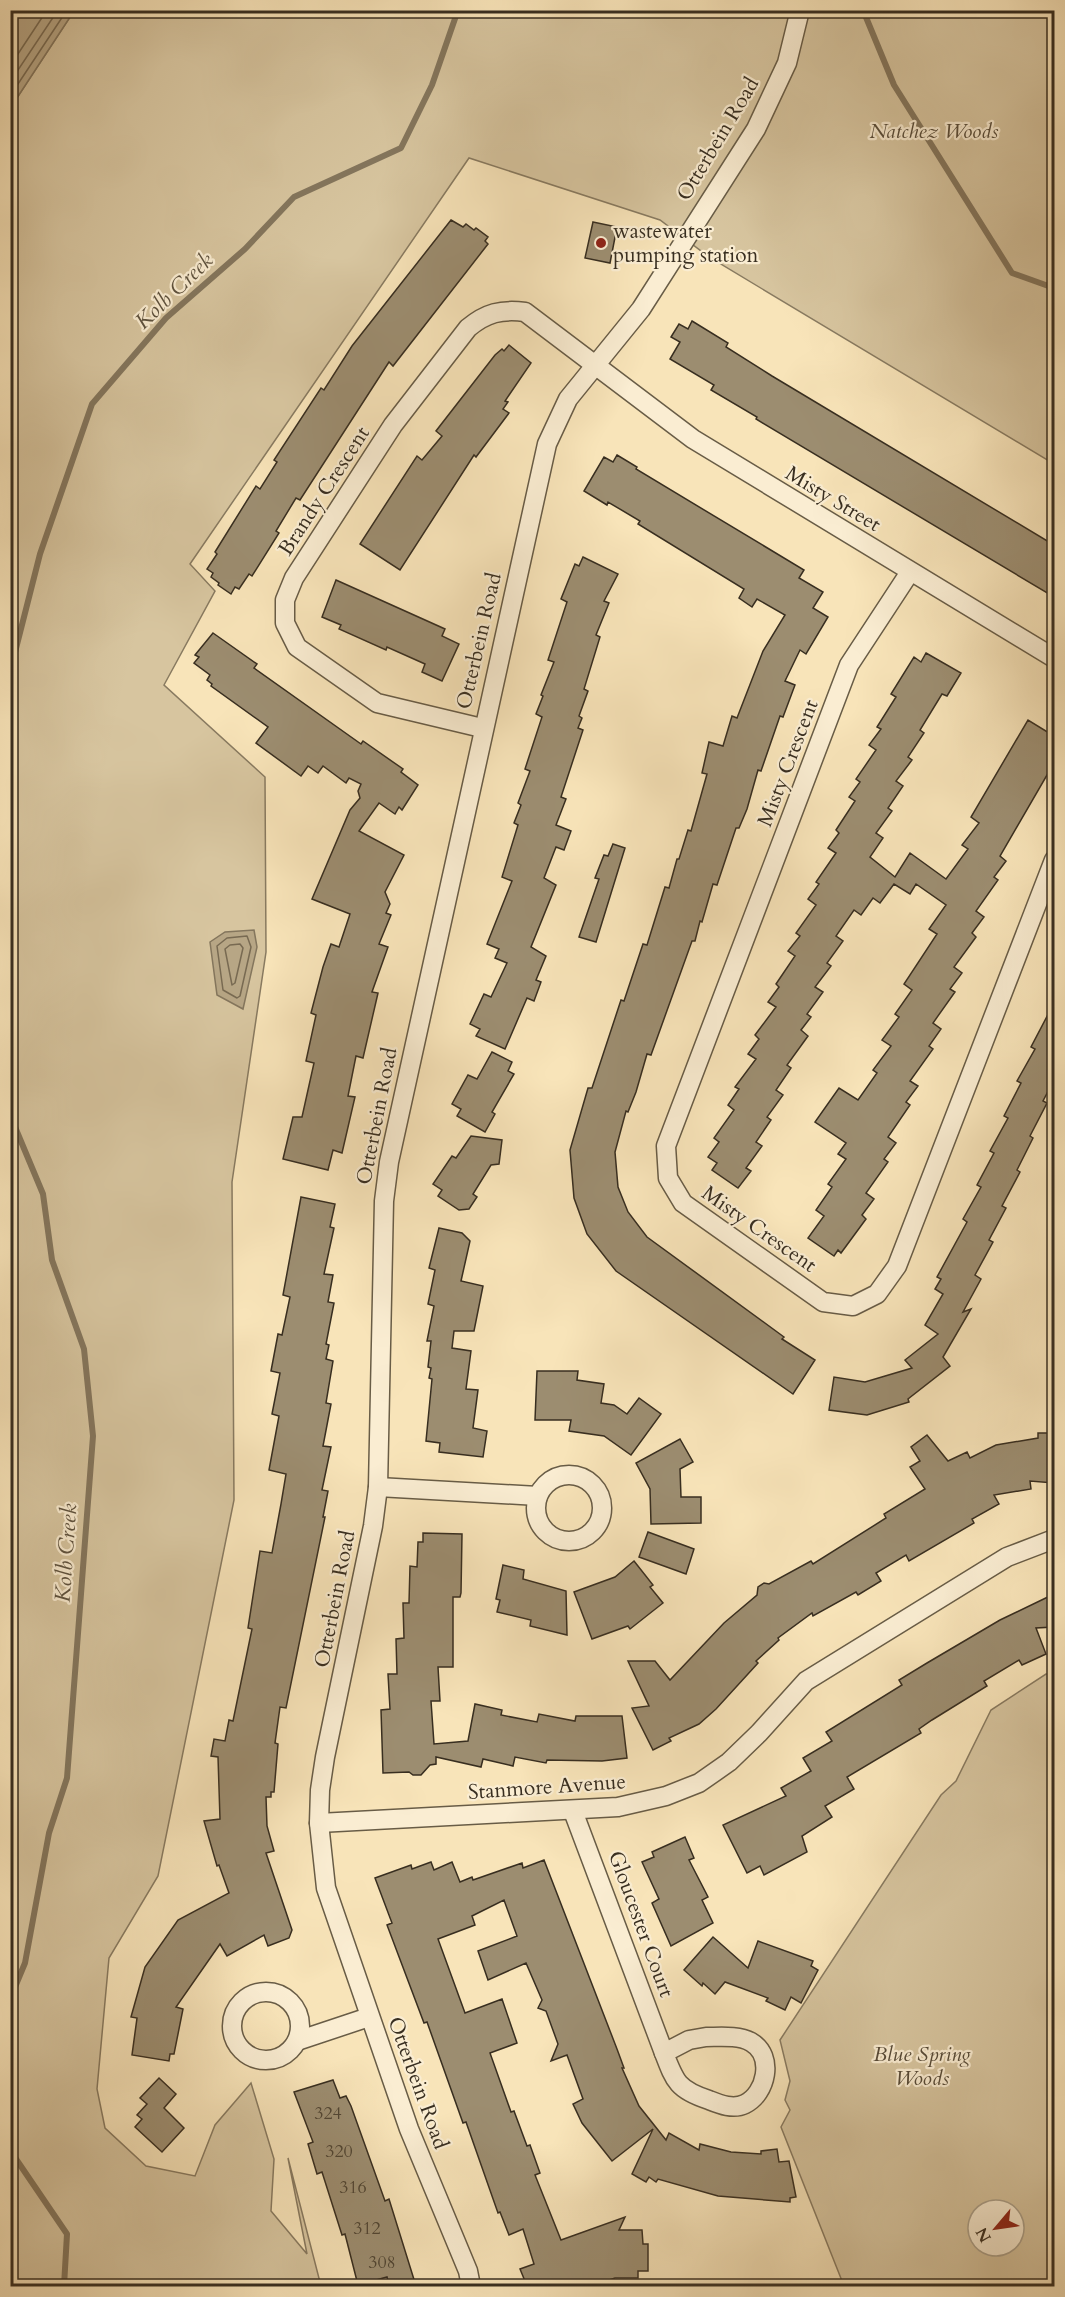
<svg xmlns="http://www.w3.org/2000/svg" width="1065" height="2297" font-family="Cardo,serif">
  <rect width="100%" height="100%" fill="#f8e4b9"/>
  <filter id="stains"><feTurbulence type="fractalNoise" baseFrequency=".00333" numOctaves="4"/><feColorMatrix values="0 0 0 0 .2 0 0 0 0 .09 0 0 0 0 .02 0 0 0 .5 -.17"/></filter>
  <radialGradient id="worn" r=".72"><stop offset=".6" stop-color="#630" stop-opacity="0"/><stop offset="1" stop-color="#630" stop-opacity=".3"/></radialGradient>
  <!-- green -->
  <g fill="#d7c59f" stroke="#887a60" stroke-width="1.5" fill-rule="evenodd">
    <path d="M74,11H1054V464L709,257L660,220L469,158L190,564L215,591L164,685L265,777L266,952L232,1182L234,1500L158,1876L109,1958L97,2089L105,2128L146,2166L195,2176L215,2125L251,2083L274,2159L271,2211L307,2254L288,2158L321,2286H11V107Z"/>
    <path d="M1046,1674H1054V2286H844L781,2127L790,2110L785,2100L790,2081L780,2040L941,1795L956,1781L991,1710ZM978,2210H1014V2246H978Z"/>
  </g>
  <!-- water -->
  <g fill="#b7a685" stroke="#84765d" stroke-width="1.5">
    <path d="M11,10L74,11L11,107L10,11Z"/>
    <path d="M254,930L257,947L243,1009L217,995L210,942L225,932Z"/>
  </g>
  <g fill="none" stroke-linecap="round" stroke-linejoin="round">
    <!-- shore -->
    <g stroke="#786a52" stroke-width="1.5">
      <path d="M10,66L47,10"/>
      <path d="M10,82L58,10"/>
      <path d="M10,96L67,10"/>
      <path d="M247,936L251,947L240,996L237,998L223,990L217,946L227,938Z"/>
      <path d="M240,944L243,948L235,983L232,985L225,949L230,945Z"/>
    </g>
    <!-- stream -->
    <g stroke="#84765d" stroke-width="6">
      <path d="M863,10L894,85L1012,273L1054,288"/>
      <path d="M10,672L40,554L92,404L166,318L245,249L294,197L401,148L432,85L458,10"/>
      <path d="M10,1115L43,1194L52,1260L84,1349L93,1436L67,1778L49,1833L25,1963L10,1999"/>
      <path d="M10,2147L16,2159L67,2234L64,2286"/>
    </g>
  </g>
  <!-- building -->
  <g fill="#9c8d70" stroke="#382e20" stroke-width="1.5">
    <path d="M451,220L463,227L466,224L474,230L476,228L488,237L485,241L488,244L393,366L389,362L300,500L296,498L276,531L279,533L252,576L249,574L239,589L235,587L231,594L218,585L219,583L211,577L213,573L207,569L217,554L215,552L256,486L260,489L277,462L274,460L321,388L324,390L352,346Z"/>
    <path d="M593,222L617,227L610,263L585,258Z"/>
    <path d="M692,321L728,343L726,347L772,376L1054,545V597L756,419L757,417L711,390L714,385L670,359L680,342L671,337L679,324L688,329Z"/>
    <path d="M509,345L531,363L505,401L508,402L503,409L509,413L476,457L474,455L400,570L360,544L417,456L422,460L442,436L436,431L495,355L502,349L504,351Z"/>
    <path d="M617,455L637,467L636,469L804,570L799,578L823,592L813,608L828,617L806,654L800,650L785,681L795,685L783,717L780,716L761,771L758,770L747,809L739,828H736L717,885L713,884L702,922L700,921L695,941H692L651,1055L647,1054L636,1092L628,1112L626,1111L615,1152L618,1187L628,1212L647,1237L784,1337L782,1339L815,1360L793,1394L616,1271L587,1234L574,1198L570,1150L588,1088H592L621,1000L624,1001L643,944L647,945L665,887L669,888L677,859H679L688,830L691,831L707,774L702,773L709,742L723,746L732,716L737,718L763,651L785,615L757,599L752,607L739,598L744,589L638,524L640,521L608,502L607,505L584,491L604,457L613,462Z"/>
    <path d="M583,557L618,574L604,601L609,603L596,635L600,637L584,689L588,691L579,716L582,718L578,728L583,730L561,797L566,799L556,825L571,831L564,850L556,847L544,878L556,885L531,947L546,956L536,980L541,982L534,1001L527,998L505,1049L476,1036L480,1029L470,1024L484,994L491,997L507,963L495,958L499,949L487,944L512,881L502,877L518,825L514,823L521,805L518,803L530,771L525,769L542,717L536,714L543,696L541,695L554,662L548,660L567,602L561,599L575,564L579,566Z"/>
    <path d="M336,580L445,629L442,636L459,644L442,681L422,672L425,664L387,647L386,650L339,629L341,625L322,617Z"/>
    <path d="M213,633L257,664L254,668L361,744L363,741L403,769L401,772L418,785L402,810L399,807L395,814L379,803L359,831L404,855L385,892L390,904L386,913L391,915L379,944L388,947L372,992L378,993L363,1058L356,1056L348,1096L355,1097L342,1153L333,1150L328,1170L283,1159L293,1117H302L314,1063L306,1061L316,1015L311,1013L323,967L331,944L339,947L350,914L312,899L350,810L360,798L358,791L361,784L349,778L346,783L323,766L318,773L308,766L301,776L256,743L268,727L211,686L212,684L207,680L210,675L194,663L199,657L195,655Z"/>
    <path d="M926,653L961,673L947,696L942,694L920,730L924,733L908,757L912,760L896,781L903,786L888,808L892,811L876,833L883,838L870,857L895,877L910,853L946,879L968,849L962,845L979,823L971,817L1028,720L1054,736V763L1000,856L1006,861L994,877L998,880L976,911L984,917L972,933L976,937L954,967L962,973L950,989L955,992L933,1023L941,1029L929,1046L933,1049L910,1081L918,1086L906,1102L910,1105L888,1137L896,1143L884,1159L888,1162L866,1193L874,1199L862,1215L866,1219L841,1253L838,1250L834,1256L808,1238L824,1216L816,1210L832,1187L828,1184L846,1159L838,1154L846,1143L815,1122L839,1088L858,1100L877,1073L873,1070L891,1046L882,1040L899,1017L895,1014L912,990L904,984L937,934L929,929L946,905L916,884L910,894L894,884L880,903L873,898L861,915L854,910L836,936L843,941L827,963L831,966L815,987L823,992L807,1014L811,1017L801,1030L808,1036L787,1065L791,1068L776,1090L783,1095L767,1117L771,1120L756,1142L762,1146L746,1168L751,1171L738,1188L712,1170L717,1163L708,1157L719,1142L714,1138L734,1110L728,1105L739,1089L735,1087L756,1059L748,1054L759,1039L755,1035L776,1007L768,1002L779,987L776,984L795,956L788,951L800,936L796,933L816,905L808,899L819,884L816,882L836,853L828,848L839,833L836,830L855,801L849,797L860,782L856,779L876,750L869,745L881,729L877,727L896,697L891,694L914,657L921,662Z"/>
    <path d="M613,844L625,848L596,942L579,937L599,879L595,878L604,855L608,856Z"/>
    <path d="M1054,1003V1080L1043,1101L1047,1103L1030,1136L1033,1138L1017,1170L1020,1172L1002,1206L1006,1208L989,1240L993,1242L975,1275L981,1279L963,1312L971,1309L943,1357L950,1366L908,1399L909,1402L867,1415L829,1410L834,1377L865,1382L912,1368L905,1360L938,1334L925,1325L943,1294L935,1289L941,1279L937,1277L967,1222L963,1219L981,1187L977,1185L994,1153L990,1151L1008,1118L1004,1116L1021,1083L1017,1081L1035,1049L1031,1047Z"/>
    <path d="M492,1052L512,1062L508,1071L514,1074L492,1112L495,1114L485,1132L457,1116L461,1109L452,1104L468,1075L477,1079Z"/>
    <path d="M471,1136L502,1140L499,1164L491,1165L473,1194L477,1197L469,1209L459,1210L438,1196L442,1190L433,1184L452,1156L456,1158Z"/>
    <path d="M301,1197L335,1204L330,1227L334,1228L324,1274L333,1275L328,1302L334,1303L326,1344L329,1345L326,1359L333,1361L326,1403L331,1404L323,1446L331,1447L322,1490L328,1491L323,1517H325L286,1708L280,1707L275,1743L278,1744L274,1792H271V1797H266L267,1826L274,1851L266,1853L292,1930L289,1938L268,1946L264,1935L227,1956L220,1944L176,2007L183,2009L174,2054H170L169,2061L132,2055L137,2018L131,2017L145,1967L178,1920L229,1893L219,1865L217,1866L204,1821L220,1819L218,1757L211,1756L214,1739L225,1741L229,1720L233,1721L252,1629L248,1628L260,1551L272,1553L281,1504L286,1474L269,1470L279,1416L272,1414L280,1373L271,1371L278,1334L282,1335L290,1297L283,1295Z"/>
    <path d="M439,1228L462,1233L470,1241L461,1281L483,1286L474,1331H454L452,1348L471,1351L466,1389L478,1390L473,1428L487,1431L483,1457L439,1452L440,1443L426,1441L432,1379L429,1378L431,1368L428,1367L431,1341H427L434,1306L428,1304L435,1270L429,1268Z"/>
    <path d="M537,1371H578L577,1380L604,1384L601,1403L614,1405L627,1414L639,1398L661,1414L631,1455L604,1436L569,1431L571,1420H535Z"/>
    <path d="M1038,1433H1054V1483L1030,1481L1031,1489L994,1495L999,1504L972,1519L974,1523L909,1561L906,1555L876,1573L881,1581L858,1595L856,1592L813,1616L812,1613L778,1638L779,1640L756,1661L758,1663L716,1709L699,1724L669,1738L671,1741L653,1750L632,1708L649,1706L628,1661H655L670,1680L724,1623L757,1595L758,1587L764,1583L769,1584L811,1561L813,1564L886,1518L884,1514L925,1489L910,1467L920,1461L911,1447L927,1435L948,1461L967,1452L970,1458L996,1445L1038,1438Z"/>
    <path d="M680,1439L693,1462L680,1469L681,1497H701V1523L651,1524L650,1489L636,1463Z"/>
    <path d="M648,1532L694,1549L686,1574L639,1557Z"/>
    <path d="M423,1533L462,1534L461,1593L460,1597H453V1667H438L440,1701H431L434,1744L468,1741L475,1704L502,1710L501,1715L537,1722L539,1714L575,1721L576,1716H622L627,1758L602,1761L547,1760L546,1763L515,1757L513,1766L483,1759L481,1767L436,1757V1764L430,1765L421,1775H413L409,1772L383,1773L381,1710L390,1709L388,1674H397L396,1639L404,1638L403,1603H409L410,1566L417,1567L418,1542H423Z"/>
    <path d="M634,1561L653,1585L650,1587L663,1603L630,1629L628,1626L592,1639L574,1592L615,1577Z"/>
    <path d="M503,1565L524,1570L523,1579L566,1591L567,1635L530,1626L531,1620L497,1612L500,1600L496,1599Z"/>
    <path d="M1054,1594V1627L1036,1628L1046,1654L1022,1665L1019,1660L984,1681L987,1686L932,1720L919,1729L921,1733L847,1777L854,1789L825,1806L832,1817L802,1836L807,1852L764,1875L760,1866L747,1873L723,1825L786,1796L781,1788L811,1771L803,1758L832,1741L826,1732L902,1685L899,1680L927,1663L1000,1620Z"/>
    <path d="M685,1837L694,1858L689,1860L708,1897L702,1900L713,1923L671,1946L652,1903L659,1899L642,1862L654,1857L652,1852Z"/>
    <path d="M544,1860L617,2049L624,2068H622L639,2106L666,2140L669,2133L699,2150L700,2144L731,2152L761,2154V2151L777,2149L779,2162L789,2161L796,2197L790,2198V2202L718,2196L658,2179L656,2182L649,2177L646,2182L632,2174L653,2129L612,2161L582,2123L573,2104L583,2099L567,2055L551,2061L558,2044L546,2011L538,2008L542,2000L526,1963L488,1980L478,1951L517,1936L504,1900L472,1916L475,1925L438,1939L465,2013L502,1999L517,2043L490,2053L511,2112L514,2111L527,2146L530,2145L540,2173L535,2175L561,2240L625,2217L619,2230H642L643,2244H648V2271H638V2278H615L597,2284L598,2286H527L520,2269L534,2264L523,2229L509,2235L500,2212L498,2213L466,2122L463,2123L427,2022L424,2023L387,1925L392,1923L375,1878L411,1865L412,1869L431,1862L434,1870L452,1862L460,1882L472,1877L473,1880L522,1863L523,1868Z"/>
    <path d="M713,1937L748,1968L758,1941L813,1961L811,1966L818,1970L801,2003L791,1997L785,2010L766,2001L768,1998L725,1982L715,1994L703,1983L702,1986L684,1970Z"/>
    <path d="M159,2078L176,2094L164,2108L184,2128L162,2152L135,2127L142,2119L137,2115L147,2104L140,2098Z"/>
    <path d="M333,2080L340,2098L346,2096L351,2106L385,2201L389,2199L416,2286H392L391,2280L388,2281L387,2277L358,2285L345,2234L342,2235L322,2172L317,2174L308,2144L313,2142L294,2092Z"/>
  </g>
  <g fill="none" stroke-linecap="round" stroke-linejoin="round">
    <!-- street casing -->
    <g stroke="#685c46" stroke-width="21">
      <g id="street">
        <path d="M910,572L849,665L666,1146L668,1178L683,1203L823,1302L853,1306L877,1294L897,1266L1054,860"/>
        <path d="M482,728L377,703L297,647L285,623V600L294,578L393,425L468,328C486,313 501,309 525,312L693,439L1054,658"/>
        <circle cx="569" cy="1508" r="33"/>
        <path d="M378,1487L538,1496"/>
        <path d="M573,1811L664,2053"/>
        <path d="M319,1823L618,1807L666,1796L699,1783L729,1762L759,1733L806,1681L1007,1557L1054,1539"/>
        <circle cx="266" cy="2026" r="34"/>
        <path d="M706,2037C720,2037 738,2035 751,2042C775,2056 766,2094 745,2104C733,2110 719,2104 709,2100C678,2090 675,2082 664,2053L689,2040Z"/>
        <path d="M297,2041L369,2017"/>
        <path d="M471,2286L468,2271L409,2129L326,1888L319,1823L320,1790L325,1757L373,1526L378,1487L384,1201L389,1162L547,444L568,399L641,309L756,129L787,63L800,10"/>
      </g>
    </g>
    <!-- street -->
    <use href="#street" stroke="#faedd2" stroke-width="18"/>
  </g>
  <!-- markers -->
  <circle fill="#8f2418" stroke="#faedd2" stroke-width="2" cx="601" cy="243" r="6"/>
  <g text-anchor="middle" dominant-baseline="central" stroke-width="4.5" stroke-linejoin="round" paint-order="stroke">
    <!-- number labels -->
    <g font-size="18" fill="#514634">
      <text x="328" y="2113">324</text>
      <text x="339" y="2151">320</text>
      <text x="353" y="2187">316</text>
      <text x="367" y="2228">312</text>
      <text x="382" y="2262">308</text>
    </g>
    <!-- park labels -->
    <g font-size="21" font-style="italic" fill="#584c39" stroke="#faedd2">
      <text x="934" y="131">Natchez Woods</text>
      <text x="922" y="2054">Blue Spring<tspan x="922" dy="24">Woods</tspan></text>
    </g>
    <!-- street labels -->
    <g font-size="21" fill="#382e20" stroke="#faedd2">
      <text transform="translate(718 139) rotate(-59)">Otterbein Road</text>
      <text transform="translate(324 491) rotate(-57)">Brandy Crescent</text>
      <text transform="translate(833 499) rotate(31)">Misty Street</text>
      <text transform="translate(479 641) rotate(-77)">Otterbein Road</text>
      <text transform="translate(788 763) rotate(-69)">Misty Crescent</text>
      <text transform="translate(377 1116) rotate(-79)">Otterbein Road</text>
      <text transform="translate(759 1229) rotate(35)">Misty Crescent</text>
      <text transform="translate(335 1599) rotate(-79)">Otterbein Road</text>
      <text transform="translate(547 1787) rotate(-4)">Stanmore Avenue</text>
      <text transform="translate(641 1924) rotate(70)">Gloucester Court</text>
      <text transform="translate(418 2083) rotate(70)">Otterbein Road</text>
    </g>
    <!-- poi labels -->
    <g font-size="21" fill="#382e20" stroke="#faedd2" text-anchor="start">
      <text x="613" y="231">wastewater<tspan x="613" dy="24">pumping station</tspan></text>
    </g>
    <!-- water labels -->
    <g font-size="22" font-style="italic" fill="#5e523e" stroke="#faedd2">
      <text transform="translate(174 291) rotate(-44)">Kolb Creek</text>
      <text transform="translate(66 1553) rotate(-86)">Kolb Creek</text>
    </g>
  </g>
  <!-- margin -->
  <rect width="1065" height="2297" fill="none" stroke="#f8e4b9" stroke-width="36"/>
  <rect x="12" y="12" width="1041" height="2273" fill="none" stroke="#382e20" stroke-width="3"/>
  <rect x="18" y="18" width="1029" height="2261" fill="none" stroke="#382e20" stroke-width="1.5"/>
  <!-- north arrow -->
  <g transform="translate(996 2228) rotate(241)"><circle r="28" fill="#faedd2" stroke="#aca18b" stroke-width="1.5"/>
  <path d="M0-4.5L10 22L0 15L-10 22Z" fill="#8f2418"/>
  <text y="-9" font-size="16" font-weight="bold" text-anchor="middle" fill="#382e20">N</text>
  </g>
  <rect width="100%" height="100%" filter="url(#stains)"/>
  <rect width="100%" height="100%" fill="url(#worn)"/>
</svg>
